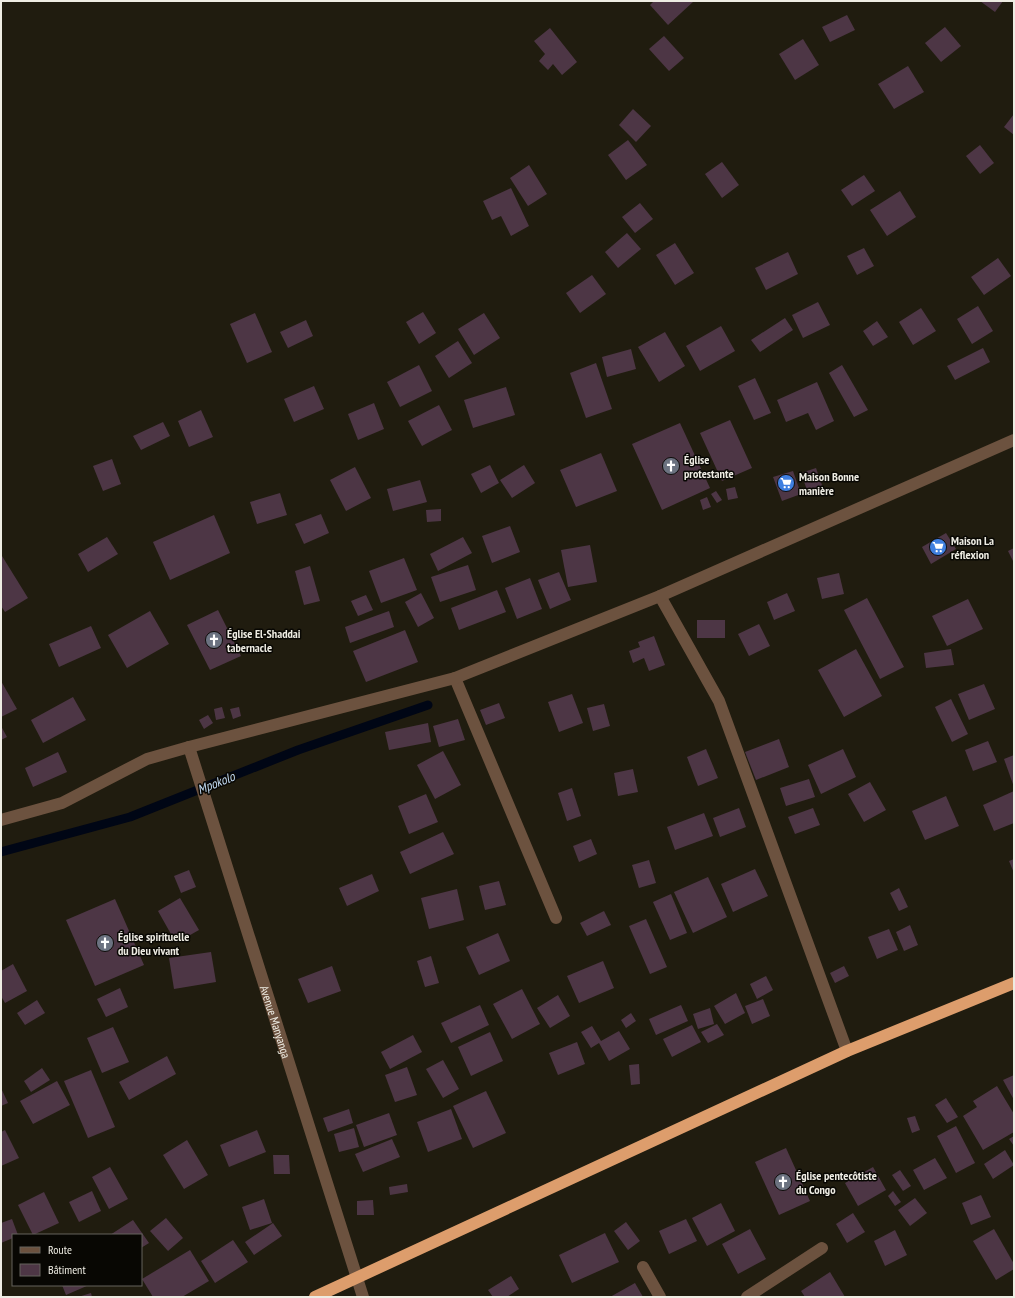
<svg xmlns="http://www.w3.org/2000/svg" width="1015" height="1298" font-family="'PT Sans Narrow',sans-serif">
  <rect width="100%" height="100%" fill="#201c0f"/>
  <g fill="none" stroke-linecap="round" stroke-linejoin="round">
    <!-- stream -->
    <path stroke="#000615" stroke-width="9" d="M1,852L130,817L298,750L428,705"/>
  </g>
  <!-- building -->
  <g fill="#4d3645">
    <path d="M654,1H694L668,25L650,5Z"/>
    <path d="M980,1H1003L995,12Z"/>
    <path d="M847,15L855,30L830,42L822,27Z"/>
    <path d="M945,27L961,46L941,62L925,43Z"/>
    <path d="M550,28L577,62L562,75L553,64L548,70L539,61L545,54L534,41Z"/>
    <path d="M664,36L684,58L669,71L649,49Z"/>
    <path d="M803,39L819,65L795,80L779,54Z"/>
    <path d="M908,66L924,92L894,109L878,84Z"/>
    <path d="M633,109L651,126L636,142L619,125Z"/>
    <path d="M1014,114V135L1004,127Z"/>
    <path d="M628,140L647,165L626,180L608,155Z"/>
    <path d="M980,145L994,163L980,174L966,156Z"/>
    <path d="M722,162L739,185L722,198L705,174Z"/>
    <path d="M529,165L547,194L528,206L510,178Z"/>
    <path d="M864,175L875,191L852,206L841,190Z"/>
    <path d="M511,188L529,226L511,236L501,216L492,220L483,201Z"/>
    <path d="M900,191L916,217L887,236L870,210Z"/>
    <path d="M640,203L653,219L635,233L622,217Z"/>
    <path d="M627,233L641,249L618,268L605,252Z"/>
    <path d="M675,243L694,273L675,285L656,255Z"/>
    <path d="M864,248L874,266L857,275L847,256Z"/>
    <path d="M788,252L798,274L766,290L755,268Z"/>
    <path d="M998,258L1011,276L984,295L971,277Z"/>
    <path d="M592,275L606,294L580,313L566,293Z"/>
    <path d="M818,302L830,325L803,338L792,315Z"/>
    <path d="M978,306L993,331L972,344L957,319Z"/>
    <path d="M921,308L936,331L913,345L899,322Z"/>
    <path d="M423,312L436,333L419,344L406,322Z"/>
    <path d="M255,313L272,352L247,363L230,324Z"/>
    <path d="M484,313L500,338L474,355L458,329Z"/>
    <path d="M785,318L793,330L760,352L751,340Z"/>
    <path d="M306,320L313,336L288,348L280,332Z"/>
    <path d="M877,321L888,337L873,346L863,331Z"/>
    <path d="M721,326L735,351L700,371L686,346Z"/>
    <path d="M665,332L685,366L659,382L638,347Z"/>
    <path d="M458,341L472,363L449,378L435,356Z"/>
    <path d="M983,348L990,362L955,380L947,366Z"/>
    <path d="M631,349L636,369L607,377L602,357Z"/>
    <path d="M596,363L612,409L586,418L570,373Z"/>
    <path d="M419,365L432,391L400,407L387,382Z"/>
    <path d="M842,365L868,410L854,417L829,373Z"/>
    <path d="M755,378L771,413L754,420L738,386Z"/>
    <path d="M817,382L834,421L816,430L808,413L786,422L777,400Z"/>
    <path d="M314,386L324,409L294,422L284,399Z"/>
    <path d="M506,387L515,415L473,428L464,400Z"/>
    <path d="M374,403L384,429L358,440L348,414Z"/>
    <path d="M439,405L452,430L422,446L408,421Z"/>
    <path d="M201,410L213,437L189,447L178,421Z"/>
    <path d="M730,420L752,468L722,481L700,433Z"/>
    <path d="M163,422L170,436L141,450L133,436Z"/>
    <path d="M680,423L710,488L662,510L632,444Z"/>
    <path d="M601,453L617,491L576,507L560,470Z"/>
    <path d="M112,459L121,484L103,491L93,466Z"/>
    <path d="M490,465L499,483L481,493L471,474Z"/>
    <path d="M524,465L535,483L512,498L500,480Z"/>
    <path d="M355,467L371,498L346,511L330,480Z"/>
    <path d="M816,468L823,488L808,493L801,473Z"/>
    <path d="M793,471L801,494L782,501L773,477Z"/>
    <path d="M420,480L427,502L393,511L387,489Z"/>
    <path d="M735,487L738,498L728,500L726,489Z"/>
    <path d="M716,491L722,500L717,503L711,494Z"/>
    <path d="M280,493L287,515L257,524L250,502Z"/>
    <path d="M707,497L711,507L703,510L700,500Z"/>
    <path d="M441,509V521L427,522L426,510Z"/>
    <path d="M321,514L329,533L304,544L295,524Z"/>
    <path d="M214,515L230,553L170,580L153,542Z"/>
    <path d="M510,526L520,552L492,563L482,536Z"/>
    <path d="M946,533L956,549L931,564L922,547Z"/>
    <path d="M107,537L118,554L88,572L78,554Z"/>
    <path d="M463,537L472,553L438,571L430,554Z"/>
    <path d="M590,545L597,582L568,587L561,550Z"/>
    <path d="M1014,548V563L1008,551Z"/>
    <path d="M2,556L28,598L5,612L1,606Z"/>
    <path d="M404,558L417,590L381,603L369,571Z"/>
    <path d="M468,565L476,590L440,602L431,577Z"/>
    <path d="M310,566L320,601L304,605L295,571Z"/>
    <path d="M559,572L571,600L550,609L538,580Z"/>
    <path d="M839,573L844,594L822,599L817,578Z"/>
    <path d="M530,578L542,609L517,619L505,588Z"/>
    <path d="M497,590L506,612L459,630L451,608Z"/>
    <path d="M421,593L434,618L418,627L405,602Z"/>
    <path d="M787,593L795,611L774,620L767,602Z"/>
    <path d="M366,595L373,610L358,616L351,601Z"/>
    <path d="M867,598L904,667L880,679L844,610Z"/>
    <path d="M968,599L983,629L947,646L932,616Z"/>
    <path d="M218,610L241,656L210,670L187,625Z"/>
    <path d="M150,611L169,644L127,668L108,635Z"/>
    <path d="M389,611L394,627L350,643L345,627Z"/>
    <rect x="697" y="620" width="28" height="18"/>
    <path d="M759,624L770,646L749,656L738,634Z"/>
    <path d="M91,626L101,648L59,667L49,644Z"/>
    <path d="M405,630L418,662L366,682L353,651Z"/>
    <path d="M654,636L665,665L649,671L644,658L633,663L629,651L640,647L638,642Z"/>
    <path d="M856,649L882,696L844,717L818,670Z"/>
    <path d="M951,649L954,665L926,668L924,653Z"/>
    <path d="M1,681L17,709L1,717Z"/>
    <path d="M984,684L995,709L969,720L958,694Z"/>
    <path d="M572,694L583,723L559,732L548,702Z"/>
    <path d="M73,697L86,720L43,743L31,720Z"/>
    <path d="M951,699L968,734L952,742L935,707Z"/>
    <path d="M499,703L505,718L486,725L480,710Z"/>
    <path d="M604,704L610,726L593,731L587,708Z"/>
    <path d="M222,707L225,718L216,720L214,709Z"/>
    <path d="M239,707L241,716L233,719L230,709Z"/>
    <path d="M208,715L213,723L204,729L199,720Z"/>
    <path d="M458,719L465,740L439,747L433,726Z"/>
    <path d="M428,723L431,742L389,750L385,732Z"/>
    <path d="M1,726L7,737L1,740Z"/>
    <path d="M779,739L789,767L756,780L745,752Z"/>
    <path d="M988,741L997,762L973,771L965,750Z"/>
    <path d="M706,749L718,778L698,786L687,757Z"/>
    <path d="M843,749L856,777L821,794L808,765Z"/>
    <path d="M443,751L461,785L435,799L417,765Z"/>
    <path d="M58,752L67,772L33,787L25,768Z"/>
    <path d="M1014,755V787L1004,759Z"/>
    <path d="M633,769L638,792L618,796L614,773Z"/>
    <path d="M809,779L815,797L786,806L780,788Z"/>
    <path d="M870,782L886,810L864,822L848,794Z"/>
    <path d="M572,788L581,816L567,821L558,793Z"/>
    <path d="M1014,791V823L994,831L983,805Z"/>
    <path d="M426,794L438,822L409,834L398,806Z"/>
    <path d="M946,796L959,826L925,840L912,811Z"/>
    <path d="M739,808L746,827L720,837L713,818Z"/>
    <path d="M813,808L820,825L795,834L788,817Z"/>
    <path d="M704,813L713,836L675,850L667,827Z"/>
    <path d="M443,832L454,854L410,874L400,852Z"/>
    <path d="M591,839L597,854L579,862L573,846Z"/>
    <path d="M1014,859V873L1009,861Z"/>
    <path d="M649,860L656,883L639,888L632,865Z"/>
    <path d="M755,869L768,896L733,912L721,884Z"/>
    <path d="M189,870L196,887L181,893L174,876Z"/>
    <path d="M372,874L379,891L347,906L339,888Z"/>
    <path d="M708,877L727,917L693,933L674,892Z"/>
    <path d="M499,881L506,905L485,910L479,886Z"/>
    <path d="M899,888L908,907L899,911L890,893Z"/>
    <path d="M457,889L464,920L429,929L421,898Z"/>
    <path d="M671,894L687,933L670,940L653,902Z"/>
    <path d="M180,898L199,930L176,943L158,911Z"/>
    <path d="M115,899L144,965L95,986L66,920Z"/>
    <path d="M604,911L611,925L587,936L580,923Z"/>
    <path d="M646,919L667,967L650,974L629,926Z"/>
    <path d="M910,925L918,945L904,951L896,932Z"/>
    <path d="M889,929L898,950L877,959L868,937Z"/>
    <path d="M498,933L510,961L479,975L466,947Z"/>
    <path d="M211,952L216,982L174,989L169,958Z"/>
    <path d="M431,956L439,983L425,987L417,961Z"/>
    <path d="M603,961L614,988L579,1003L567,976Z"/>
    <path d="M13,964L27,991L5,1003L1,996V971Z"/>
    <path d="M332,966L341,991L308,1003L298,979Z"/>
    <path d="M844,966L849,976L835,983L830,973Z"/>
    <path d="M766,976L773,990L757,999L750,984Z"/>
    <path d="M120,988L128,1007L106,1017L97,999Z"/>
    <path d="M522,989L540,1024L512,1039L493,1004Z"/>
    <path d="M736,993L745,1013L725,1024L714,1006Z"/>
    <path d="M558,995L570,1016L550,1028L537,1008Z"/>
    <path d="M763,999L770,1016L752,1024L745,1006Z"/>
    <path d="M37,1000L45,1013L25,1025L17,1013Z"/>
    <path d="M480,1005L489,1025L451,1043L441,1023Z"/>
    <path d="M681,1005L688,1021L656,1035L649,1019Z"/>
    <path d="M710,1008L714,1024L698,1029L693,1014Z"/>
    <path d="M631,1013L636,1021L626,1028L621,1020Z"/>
    <path d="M717,1024L724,1035L708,1043L701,1032Z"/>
    <path d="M692,1025L701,1042L672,1057L663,1039Z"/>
    <path d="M592,1026L601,1041L619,1031L630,1049L609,1061L599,1043L591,1048L581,1032Z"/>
    <path d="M113,1027L129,1062L102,1073L87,1038Z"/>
    <path d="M490,1032L503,1061L471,1076L458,1047Z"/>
    <path d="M413,1035L422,1052L390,1069L381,1052Z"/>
    <path d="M577,1042L585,1064L558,1075L549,1053Z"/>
    <path d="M167,1056L176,1074L129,1100L119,1082Z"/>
    <path d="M443,1060L459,1089L443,1098L426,1069Z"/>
    <path d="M639,1064L640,1084L631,1085L629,1065Z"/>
    <path d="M407,1067L417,1095L395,1102L385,1075Z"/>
    <path d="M42,1068L50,1080L31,1092L24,1081Z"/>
    <path d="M91,1070L115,1127L88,1138L64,1081Z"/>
    <path d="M1014,1075V1100L1003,1080Z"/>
    <path d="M57,1081L70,1105L33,1124L20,1101Z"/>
    <path d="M997,1086L1014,1114V1132L983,1150L963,1116L977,1107L973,1101Z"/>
    <path d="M1,1088L8,1103L1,1106Z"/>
    <path d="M486,1091L506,1133L473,1148L453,1106Z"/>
    <path d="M946,1098L958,1117L947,1123L935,1105Z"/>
    <path d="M349,1109L353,1123L328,1132L323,1118Z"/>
    <path d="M451,1109L462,1139L428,1152L417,1122Z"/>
    <path d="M389,1113L397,1135L364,1147L356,1125Z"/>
    <path d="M915,1116L920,1130L912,1133L907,1118Z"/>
    <path d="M956,1126L975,1163L956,1173L937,1136Z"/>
    <path d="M354,1128L359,1147L339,1152L334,1134Z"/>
    <path d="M5,1130L19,1158L1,1166V1132Z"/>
    <path d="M257,1130L266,1152L229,1167L220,1145Z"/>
    <path d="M1014,1136V1146L1009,1139Z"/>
    <path d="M392,1139L400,1157L363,1172L355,1154Z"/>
    <path d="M187,1140L208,1175L184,1189L163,1155Z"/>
    <path d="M786,1148L810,1201L779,1215L755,1162Z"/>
    <path d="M1005,1150L1014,1165L993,1179L984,1164Z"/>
    <path d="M273,1155H289L290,1174H274Z"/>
    <path d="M935,1158L947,1178L924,1190L913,1170Z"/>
    <path d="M110,1167L128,1199L109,1209L92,1177Z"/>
    <path d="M873,1167L886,1190L858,1206L845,1183Z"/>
    <path d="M900,1170L911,1186L903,1191L892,1175Z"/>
    <path d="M407,1184L408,1192L390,1195L389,1187Z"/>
    <path d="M92,1191L101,1211L79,1222L69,1202Z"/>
    <path d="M893,1191L901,1202L895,1206L888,1196Z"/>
    <path d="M44,1192L59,1223L33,1235L18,1205Z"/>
    <path d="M981,1195L991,1217L971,1225L962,1203Z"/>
    <path d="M915,1198L927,1213L910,1226L898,1210Z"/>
    <path d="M264,1199L272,1223L250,1230L242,1207Z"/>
    <path d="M373,1200L374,1215H357V1201Z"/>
    <path d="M721,1203L735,1231L707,1246L692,1218Z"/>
    <path d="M853,1213L865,1232L847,1243L836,1224Z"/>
    <path d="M166,1218L183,1238L168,1251L150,1231Z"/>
    <path d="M12,1219L18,1235H13V1238L1,1243V1223Z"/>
    <path d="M686,1219L697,1241L669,1254L659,1231Z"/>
    <path d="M133,1220L149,1243L141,1248V1235H110Z"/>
    <path d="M626,1222L640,1241L628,1250L614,1231Z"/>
    <path d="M273,1223L282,1236L254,1255L245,1242Z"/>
    <path d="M750,1229L766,1259L738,1274L722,1244Z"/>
    <path d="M994,1229L1014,1264V1269L996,1280L973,1241Z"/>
    <path d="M895,1230L907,1255L885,1266L874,1241Z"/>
    <path d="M605,1233L619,1262L572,1283L559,1255Z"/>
    <path d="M233,1240L248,1262L215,1283L201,1261Z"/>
    <path d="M190,1250L209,1281L182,1297H153L142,1279Z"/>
    <path d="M830,1272L845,1297H805L801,1291Z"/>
    <path d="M511,1276L519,1289L507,1297H493L488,1290Z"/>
    <path d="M635,1283L643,1297H610Z"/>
    <path d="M62,1285H89L66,1295Z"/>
    <path d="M91,1293L92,1297H78Z"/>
  </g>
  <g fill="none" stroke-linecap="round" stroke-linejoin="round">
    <!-- lane -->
    <path stroke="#6c523f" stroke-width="12" d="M455,678L556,918"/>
    <!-- street -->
    <g stroke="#6c523f" stroke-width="12">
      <path d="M660,596L719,701L847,1051"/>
      <path id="s1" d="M189,747L363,1297"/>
      <path d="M1,820L62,803L147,759L189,747L455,678L660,596L1014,440"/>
      <path d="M643,1267L660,1297"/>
      <path d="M747,1297L822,1248"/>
    </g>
    <!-- highway -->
    <path stroke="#dd9d6c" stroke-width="12" d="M315,1297L847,1051L1014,983"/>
  </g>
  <!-- icons -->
  <defs>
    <g id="church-disc" transform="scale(0.9)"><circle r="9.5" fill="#6b7280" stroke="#080703"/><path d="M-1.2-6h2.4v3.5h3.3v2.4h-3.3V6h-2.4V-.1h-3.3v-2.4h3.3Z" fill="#fff"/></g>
    <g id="supermarket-disc" transform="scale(0.9)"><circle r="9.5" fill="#3f7fe0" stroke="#080703"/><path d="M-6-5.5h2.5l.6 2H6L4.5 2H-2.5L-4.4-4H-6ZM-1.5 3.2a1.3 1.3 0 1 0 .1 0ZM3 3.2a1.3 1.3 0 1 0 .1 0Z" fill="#fff"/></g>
  </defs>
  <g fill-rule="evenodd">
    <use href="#church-disc" x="671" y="466"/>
    <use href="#supermarket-disc" x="786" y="483"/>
    <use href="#supermarket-disc" x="938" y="547"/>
    <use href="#church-disc" x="214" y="640"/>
    <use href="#church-disc" x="105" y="943"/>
    <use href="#church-disc" x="783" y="1182"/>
  </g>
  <g text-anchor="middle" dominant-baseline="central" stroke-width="3" stroke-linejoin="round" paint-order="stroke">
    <!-- poi labels -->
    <g font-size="12" font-weight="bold" fill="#eeece3" stroke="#080703" text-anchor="start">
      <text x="684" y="459">Église<tspan x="684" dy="14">protestante</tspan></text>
      <text x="799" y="476">Maison Bonne<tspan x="799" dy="14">manière</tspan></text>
      <text x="951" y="540">Maison La<tspan x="951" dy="14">réflexion</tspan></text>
      <text x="227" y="633">Église El-Shaddai<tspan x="227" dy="14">tabernacle</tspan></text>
      <text x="118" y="936">Église spirituelle<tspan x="118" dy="14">du Dieu vivant</tspan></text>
      <text x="796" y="1175">Église pentecôtiste<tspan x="796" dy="14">du Congo</tspan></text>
    </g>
    <!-- street labels -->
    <g font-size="12" fill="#eeece3" stroke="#080703">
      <text stroke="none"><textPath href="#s1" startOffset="288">Avenue Manyanga</textPath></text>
    </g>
    <!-- water labels -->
    <g font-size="13" font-style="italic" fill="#c7dff7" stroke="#080703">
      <text transform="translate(216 783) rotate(-22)">Mpokolo</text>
    </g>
  </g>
  <!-- border -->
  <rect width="1015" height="1298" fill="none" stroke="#eeece3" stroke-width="4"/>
  <!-- legend -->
  <rect x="12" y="1234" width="130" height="52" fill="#080703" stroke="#64635d"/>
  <rect x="20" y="1247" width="20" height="6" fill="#6c523f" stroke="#64635d"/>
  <text x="48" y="1254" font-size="12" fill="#eeece3">Route</text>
  <rect x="20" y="1264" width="20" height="12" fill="#4d3645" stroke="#64635d"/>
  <text x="48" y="1274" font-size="12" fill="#eeece3">Bâtiment</text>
</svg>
